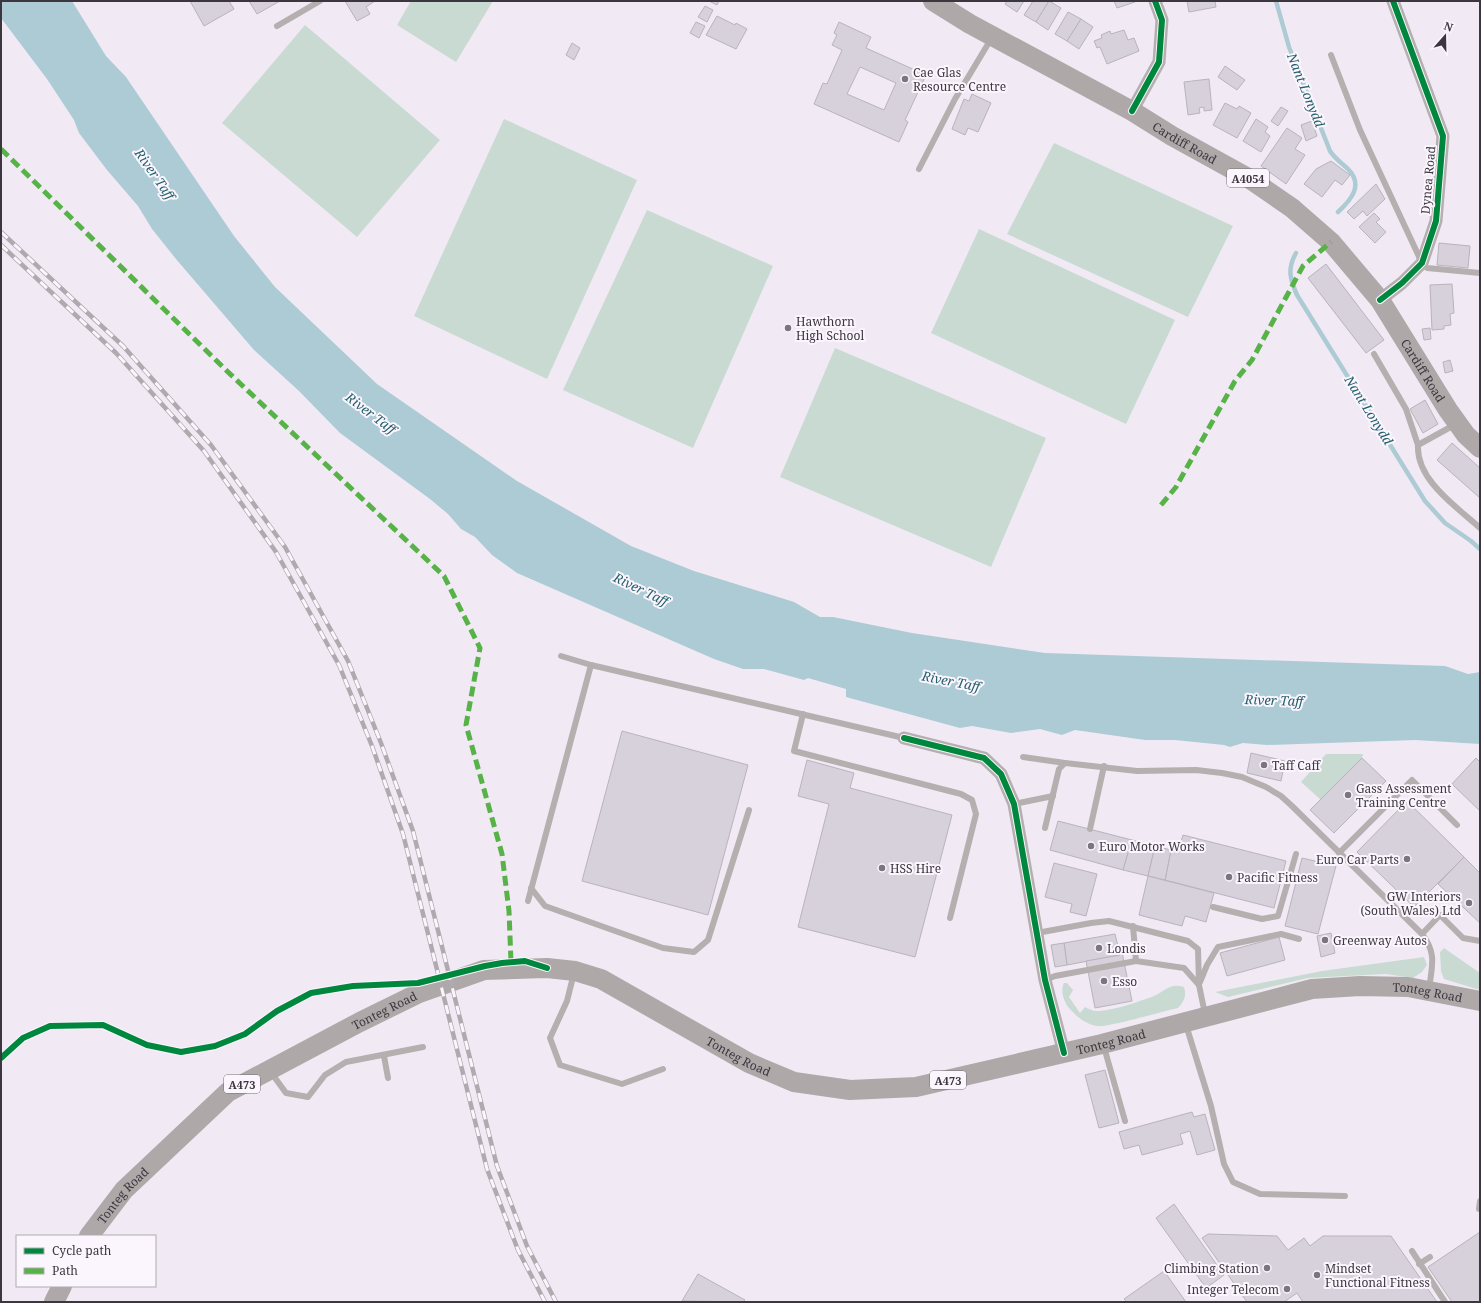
<svg xmlns="http://www.w3.org/2000/svg" width="1481" height="1303" font-family="'Noto Serif',serif">
  <rect width="100%" height="100%" fill="#f1eaf5"/>
  <!-- green -->
  <g fill="#c9dad2">
    <path d="M411,1H493L456,62L397,25Z"/>
    <path d="M305,25L440,140L357,237L222,123Z"/>
    <path d="M504,119L637,180L547,379L414,316Z"/>
    <path d="M1054,143L1233,226L1188,317L1007,234Z"/>
    <path d="M647,210L773,266L693,448L563,390Z"/>
    <path d="M979,229L1175,320L1126,424L931,333Z"/>
    <path d="M835,348L1046,438L991,567L780,477Z"/>
    <path d="M1326,754H1363L1362,758L1321,800L1301,782Z"/>
    <path d="M1444,948L1480,973V990L1444,979L1441,971L1440,952Z"/>
    <path d="M1424,957L1427,965L1422,972L1413,978L1386,974L1308,978L1228,997L1215,992L1322,971Z"/>
    <path d="M1064,983H1067L1073,990L1069,997L1080,1013L1085,1007C1089,1009 1093,1011 1097,1011C1112,1011 1142,1001 1156,995C1167,989 1171,983 1184,987C1187,995 1184,1002 1178,1008C1163,1011 1107,1028 1097,1026C1085,1024 1077,1017 1069,1008C1064,1002 1060,991 1064,983Z"/>
  </g>
  <!-- water -->
  <path fill="#adcbd4" d="M1,1H72L106,56L126,77L234,236L275,287L377,384L517,481L631,546L694,571L794,602L820,617H833L912,633L1045,653L1445,666L1468,674L1480,672V744L1415,740L1267,745L1243,743L1230,747L1224,745L1175,740H1145L1075,730L1062,735L1040,729L1011,733L972,726L960,728L846,697V689L808,678L804,680L764,669H743L714,659L517,573L492,555L475,537L461,529L448,514L430,499L340,433L299,391L254,350L176,259L152,229L138,206L107,170L79,133L74,120L47,79L1,18Z"/>
  <g fill="none" stroke-linecap="round" stroke-linejoin="round">
    <!-- stream -->
    <g stroke="#adcbd4" stroke-width="4.5">
      <path d="M1276,1L1289,47L1330,151C1335,159 1342,163 1348,169C1364,185 1351,200 1338,212"/>
      <path d="M1296,253C1287,269 1290,279 1297,295L1425,501L1445,523L1471,541L1480,549"/>
    </g>
  </g>
  <!-- building -->
  <g fill="#d7d1db" stroke="#b8b3bc" fill-rule="evenodd">
    <path d="M190,1H229L234,9L204,26Z"/>
    <path d="M249,1H280L257,14Z"/>
    <path d="M345,1H375L366,7L370,14L357,21Z"/>
    <path d="M709,1H719L717,5Z"/>
    <path d="M1007,1H1024L1017,12L1005,4Z"/>
    <path d="M1033,1H1049L1036,22L1024,15Z"/>
    <path d="M1049,1L1061,8L1048,30L1036,22Z"/>
    <path d="M1114,1H1134L1135,2L1117,8Z"/>
    <path d="M1187,1H1215L1216,7L1189,12Z"/>
    <path d="M705,6L713,10L707,22L698,17Z"/>
    <path d="M1068,12L1081,19L1067,41L1055,34Z"/>
    <path d="M717,16L735,25L736,23L747,29L736,49L706,35Z"/>
    <path d="M1081,19L1093,27L1079,49L1067,41Z"/>
    <path d="M696,22L705,26L699,38L690,33Z"/>
    <path d="M839,22L871,37L866,48L926,75L905,120L908,122L899,142L814,104L823,83L827,84L842,50L832,45L837,35L834,33ZM860,67L896,83L884,110L847,94Z"/>
    <path d="M1124,30L1128,40L1134,38L1139,51L1107,64L1100,47L1097,48L1094,41L1102,38L1101,35L1110,31L1111,34Z"/>
    <path d="M572,43L580,48L574,60L566,55Z"/>
    <path d="M1225,66L1245,80L1237,90L1218,77Z"/>
    <path d="M1209,79L1212,110L1204,111V107L1199,108L1200,113L1188,115L1184,82Z"/>
    <path d="M972,94L991,103L978,132L968,128L965,135L952,129L964,99L969,101Z"/>
    <path d="M1225,103L1237,109L1239,106L1251,113L1237,138L1213,125Z"/>
    <path d="M1281,107L1288,111L1278,126L1271,121Z"/>
    <path d="M1256,119L1268,127L1265,132L1270,136L1261,152L1243,141Z"/>
    <path d="M1312,121L1317,136L1306,141L1301,125Z"/>
    <path d="M1287,128L1302,138L1295,149L1305,155L1286,184L1261,166Z"/>
    <path d="M1331,161L1350,175L1342,185L1335,180L1322,197L1304,184L1316,169Z"/>
    <path d="M1376,184L1385,199L1367,216L1363,211L1354,219L1347,212Z"/>
    <path d="M1374,213L1380,219L1376,222L1386,232L1375,243L1359,227Z"/>
    <path d="M1439,243L1470,246L1468,268L1437,265Z"/>
    <path d="M1326,264L1384,340L1366,353L1308,278Z"/>
    <path d="M1452,284L1454,313L1450,314L1451,325L1444,326V329L1432,330L1430,285Z"/>
    <path d="M1430,328L1431,339L1424,340L1422,329Z"/>
    <path d="M1450,360L1453,371L1445,373L1443,362Z"/>
    <path d="M1425,400L1438,424L1423,433L1410,409Z"/>
    <path d="M1452,443L1480,468V498L1437,460Z"/>
    <path d="M622,731L748,765L708,915L582,881Z"/>
    <path d="M1251,753L1285,761L1281,781L1247,773Z"/>
    <path d="M1362,758L1386,781L1334,833L1310,810Z"/>
    <path d="M1476,758L1480,762V811L1452,784Z"/>
    <path d="M807,760L854,773L850,788L952,815L915,957L798,927L829,804L798,796Z"/>
    <path d="M1407,801L1464,857L1414,907L1357,852Z"/>
    <path d="M1058,821L1132,840L1123,870L1050,850Z"/>
    <path d="M1183,835L1286,861L1274,908L1165,880L1171,850L1178,852Z"/>
    <path d="M1132,840L1155,846L1148,876L1123,870Z"/>
    <path d="M1155,846L1171,850L1165,880L1148,876Z"/>
    <path d="M1464,857L1480,873V923L1438,884Z"/>
    <path d="M1302,858L1336,866L1318,934L1285,926Z"/>
    <path d="M1054,863L1097,874L1086,916L1070,912L1072,904L1045,897Z"/>
    <path d="M1148,876L1214,893L1206,922L1185,916L1182,926L1139,915Z"/>
    <path d="M1331,933L1335,953L1321,957L1317,936Z"/>
    <path d="M1115,934L1120,955L1067,965L1064,943Z"/>
    <path d="M1279,937L1285,960L1227,976L1220,953Z"/>
    <path d="M1064,943L1067,965L1055,967L1051,945Z"/>
    <path d="M1119,952H1122L1132,1001L1095,1008L1086,961L1120,955Z"/>
    <path d="M1105,1070L1119,1123L1099,1128L1085,1075Z"/>
    <path d="M1192,1112L1194,1117L1205,1114L1215,1150L1197,1155L1190,1131L1180,1134L1183,1144L1142,1155L1139,1145L1124,1149L1119,1132Z"/>
    <path d="M1174,1204L1224,1275L1206,1288L1156,1218Z"/>
    <path d="M1480,1232V1302H1452L1428,1267Z"/>
    <path d="M1208,1234L1277,1236L1288,1250L1304,1238L1310,1246L1323,1236H1391L1437,1302H1303L1297,1293L1284,1302H1247L1202,1238Z"/>
    <path d="M1164,1271L1186,1302H1127L1124,1299Z"/>
    <path d="M698,1274L745,1300L743,1302L682,1301Z"/>
  </g>
  <g fill="none" stroke-linecap="round" stroke-linejoin="round">
    <!-- service -->
    <g stroke="#b5afaf" stroke-width="6">
      <path d="M277,26L320,1"/>
      <path d="M1331,55L1360,130L1422,263L1427,268L1480,273"/>
      <path d="M919,169L955,99L991,39"/>
      <path d="M1374,354L1406,409L1418,445"/>
      <path d="M1456,424L1418,445C1416,480 1457,507 1480,528"/>
      <path d="M561,656L591,665L904,738"/>
      <path d="M803,714L794,751L961,794L972,800L976,814L950,918"/>
      <path d="M1023,757L1065,763"/>
      <path d="M1014,804L1053,796"/>
      <path d="M1045,828L1059,769L1065,763L1137,771L1196,770L1222,773L1242,777L1266,787L1281,796L1292,806L1422,934C1437,953 1432,966 1429,989"/>
      <path d="M1090,829L1104,766"/>
      <path d="M1339,853L1412,780L1457,825"/>
      <path d="M531,888L545,906L663,948L694,952L708,940L749,810"/>
      <path d="M528,901L591,665"/>
      <path d="M1213,907L1262,919L1278,916L1296,854"/>
      <path d="M1133,926L1136,961L1184,968L1199,985L1205,1014"/>
      <path d="M1037,933L1091,923L1109,921L1188,941L1198,949L1199,985"/>
      <path d="M1422,934L1440,915L1463,938L1480,941"/>
      <path d="M574,973L567,1001L550,1038L560,1065L622,1084L663,1069"/>
      <path d="M1045,980L1055,976L1136,961"/>
      <path d="M1200,982L1207,965L1218,947L1281,934L1299,939"/>
      <path d="M1186,1025L1211,1106L1224,1164L1233,1182L1260,1194L1345,1196"/>
      <path d="M1104,1047L1125,1121"/>
      <path d="M384,1056L388,1078"/>
      <path d="M1,1058L23,1038L50,1026L103,1025L147,1045"/>
      <path d="M270,1071L286,1093L308,1097L325,1075L346,1062L423,1047"/>
      <path d="M1479,1209L1480,1201"/>
      <path d="M1412,1251L1445,1302"/>
      <path d="M1419,1264L1430,1257"/>
    </g>
    <!-- minor -->
    <g stroke="#b5afaf" stroke-width="13">
      <path d="M1132,111L1159,62L1162,20L1155,1"/>
      <path d="M1380,300L1402,283L1422,263L1436,221L1443,136L1393,1"/>
      <path d="M904,738L984,758L1001,774L1014,804L1045,980L1064,1053"/>
    </g>
    <!-- primary -->
    <g stroke="#aea9a8" stroke-width="20">
      <path id="s1" d="M933,1L970,24L1132,111L1172,136L1250,179L1292,208L1331,242L1380,300L1448,410L1466,435L1480,448"/>
      <path id="s2" d="M89,1236L124,1190L228,1092L360,1022L419,993L484,970L547,968L575,971L601,979L749,1063L794,1082L850,1090L916,1087L1102,1044L1312,989L1360,986L1408,987L1480,1001"/>
      <path d="M54,1302L62,1286"/>
    </g>
    <!-- rail casing -->
    <g stroke="#b0aaae" stroke-width="4.5">
      <g id="rail">
        <path d="M1,232L123,346L211,445L285,547L348,661L381,743L413,831L497,1166L527,1246L556,1302"/>
        <path d="M1,245L116,353L204,451L276,552L339,665L372,746L403,834L487,1169L518,1250L545,1302"/>
      </g>
    </g>
    <!-- rail -->
    <use href="#rail" stroke="#fbf5fe" stroke-width="3" stroke-dasharray="9" stroke-linecap="butt"/>
    <!-- quiet -->
    <g stroke="#57b247" stroke-width="5" stroke-dasharray="10 5" stroke-linecap="butt">
      <path d="M1,149L228,372L444,576L480,648L466,725L502,854L509,911L511,962"/>
      <path d="M1161,505L1176,487L1235,381L1252,360L1303,266L1331,242"/>
    </g>
    <!-- cycleway casing -->
    <g stroke="#fbf5fe" stroke-width="8">
      <g id="cycleway">
        <path d="M1132,111L1159,62L1162,20L1155,1"/>
        <path d="M1380,300L1402,283L1422,263L1436,221L1443,136L1393,1"/>
        <path d="M904,738L984,758L1001,774L1014,804L1045,980L1064,1053"/>
        <path d="M1,1058L23,1038L50,1026L103,1025L147,1045L181,1052L215,1046L245,1034L277,1011L311,993L353,986L418,983L485,966L502,963L525,961L547,968"/>
      </g>
    </g>
    <!-- cycleway -->
    <use href="#cycleway" stroke="#00873e" stroke-width="6"/>
  </g>
  <!-- markers -->
  <g fill="#7b757f" stroke="#fbf5fe" stroke-width="1.5">
    <circle cx="905" cy="79" r="4"/>
    <circle cx="788" cy="328" r="4"/>
    <circle cx="1264" cy="765" r="4"/>
    <circle cx="1348" cy="795" r="4"/>
    <circle cx="1091" cy="846" r="4"/>
    <circle cx="1407" cy="859" r="4"/>
    <circle cx="882" cy="868" r="4"/>
    <circle cx="1229" cy="877" r="4"/>
    <circle cx="1469" cy="903" r="4"/>
    <circle cx="1325" cy="940" r="4"/>
    <circle cx="1099" cy="948" r="4"/>
    <circle cx="1104" cy="981" r="4"/>
    <circle cx="1267" cy="1268" r="4"/>
    <circle cx="1317" cy="1275" r="4"/>
    <circle cx="1287" cy="1289" r="4"/>
  </g>
  <g text-anchor="middle" dominant-baseline="central" stroke-width="4" stroke-linejoin="round" paint-order="stroke">
    <!-- shield labels -->
    <g fill="#fbf5fe" stroke="#756f78" stroke-width="1">
      <rect x="1227" y="169" width="42" height="18" rx="3"/>
      <rect x="930" y="1071" width="36" height="18" rx="3"/>
      <rect x="224" y="1075" width="36" height="18" rx="3"/>
    </g>
    <g font-size="11" font-weight="bold" fill="#3c363f">
      <text x="1248" y="178">A4054</text>
      <text x="948" y="1080">A473</text>
      <text x="242" y="1084">A473</text>
    </g>
    <!-- poi labels -->
    <g font-size="12" fill="#3c363f" stroke="#fbf5fe" text-anchor="start">
      <text x="913" y="72">Cae Glas<tspan x="913" dy="14">Resource Centre</tspan></text>
      <text x="796" y="321">Hawthorn<tspan x="796" dy="14">High School</tspan></text>
      <text x="1272" y="765">Taff Caff</text>
      <text x="1356" y="788">Gass Assessment<tspan x="1356" dy="14">Training Centre</tspan></text>
      <text x="1099" y="846">Euro Motor Works</text>
      <text x="1399" y="859" text-anchor="end">Euro Car Parts</text>
      <text x="890" y="868">HSS Hire</text>
      <text x="1237" y="877">Pacific Fitness</text>
      <text x="1461" y="896" text-anchor="end">GW Interiors<tspan x="1461" dy="14">(South Wales) Ltd</tspan></text>
      <text x="1333" y="940">Greenway Autos</text>
      <text x="1107" y="948">Londis</text>
      <text x="1112" y="981">Esso</text>
      <text x="1259" y="1268" text-anchor="end">Climbing Station</text>
      <text x="1325" y="1268">Mindset<tspan x="1325" dy="14">Functional Fitness</tspan></text>
      <text x="1279" y="1289" text-anchor="end">Integer Telecom</text>
    </g>
    <!-- street labels -->
    <g font-size="12" fill="#3c363f" stroke="#fbf5fe">
      <text stroke="none"><textPath href="#s1" startOffset="289">Cardiff Road</textPath></text>
      <text transform="translate(1428 180) rotate(-85)">Dynea Road</text>
      <text stroke="none"><textPath href="#s1" startOffset="625">Cardiff Road</textPath></text>
      <text stroke="none"><textPath href="#s2" startOffset="1469">Tonteg Road</textPath></text>
      <text stroke="none"><textPath href="#s2" startOffset="377">Tonteg Road</textPath></text>
      <text stroke="none"><textPath href="#s2" startOffset="1145">Tonteg Road</textPath></text>
      <text stroke="none"><textPath href="#s2" startOffset="761">Tonteg Road</textPath></text>
      <text stroke="none"><textPath href="#s2" startOffset="53">Tonteg Road</textPath></text>
    </g>
    <!-- water labels -->
    <g font-size="13" font-style="italic" fill="#23606a" stroke="#fbf5fe">
      <text transform="translate(1306 90) rotate(68)">Nant Lonydd</text>
      <text transform="translate(155 174) rotate(55)">River Taff</text>
      <text transform="translate(1369 410) rotate(58)">Nant Lonydd</text>
      <text transform="translate(371 413) rotate(37)">River Taff</text>
      <text transform="translate(641 589) rotate(26)">River Taff</text>
      <text transform="translate(951 681) rotate(11)">River Taff</text>
      <text transform="translate(1274 700) rotate(2)">River Taff</text>
    </g>
  </g>
  <!-- border -->
  <rect width="1481" height="1303" fill="none" stroke="#3c363f" stroke-width="4"/>
  <!-- legend -->
  <rect x="16" y="1235" width="140" height="52" fill="#fbf5fe" stroke="#afa9b2"/>
  <rect x="24" y="1248" width="20" height="6" fill="#00873e" stroke="#afa9b2"/>
  <text x="52" y="1255" font-size="12" fill="#3c363f">Cycle path</text>
  <rect x="24" y="1268" width="20" height="6" fill="#57b247" stroke="#afa9b2"/>
  <text x="52" y="1275" font-size="12" fill="#3c363f">Path</text>
  <!-- north arrow -->
  <g transform="translate(1445 36) rotate(20)" stroke="#fbf5fe" stroke-width="3" paint-order="stroke">
  <path d="M0-3L7 15L0 10L-7 15Z" fill="#3c363f"/>
  <text y="-6" font-size="11" font-weight="bold" text-anchor="middle" fill="#3c363f">N</text>
  </g>
</svg>
